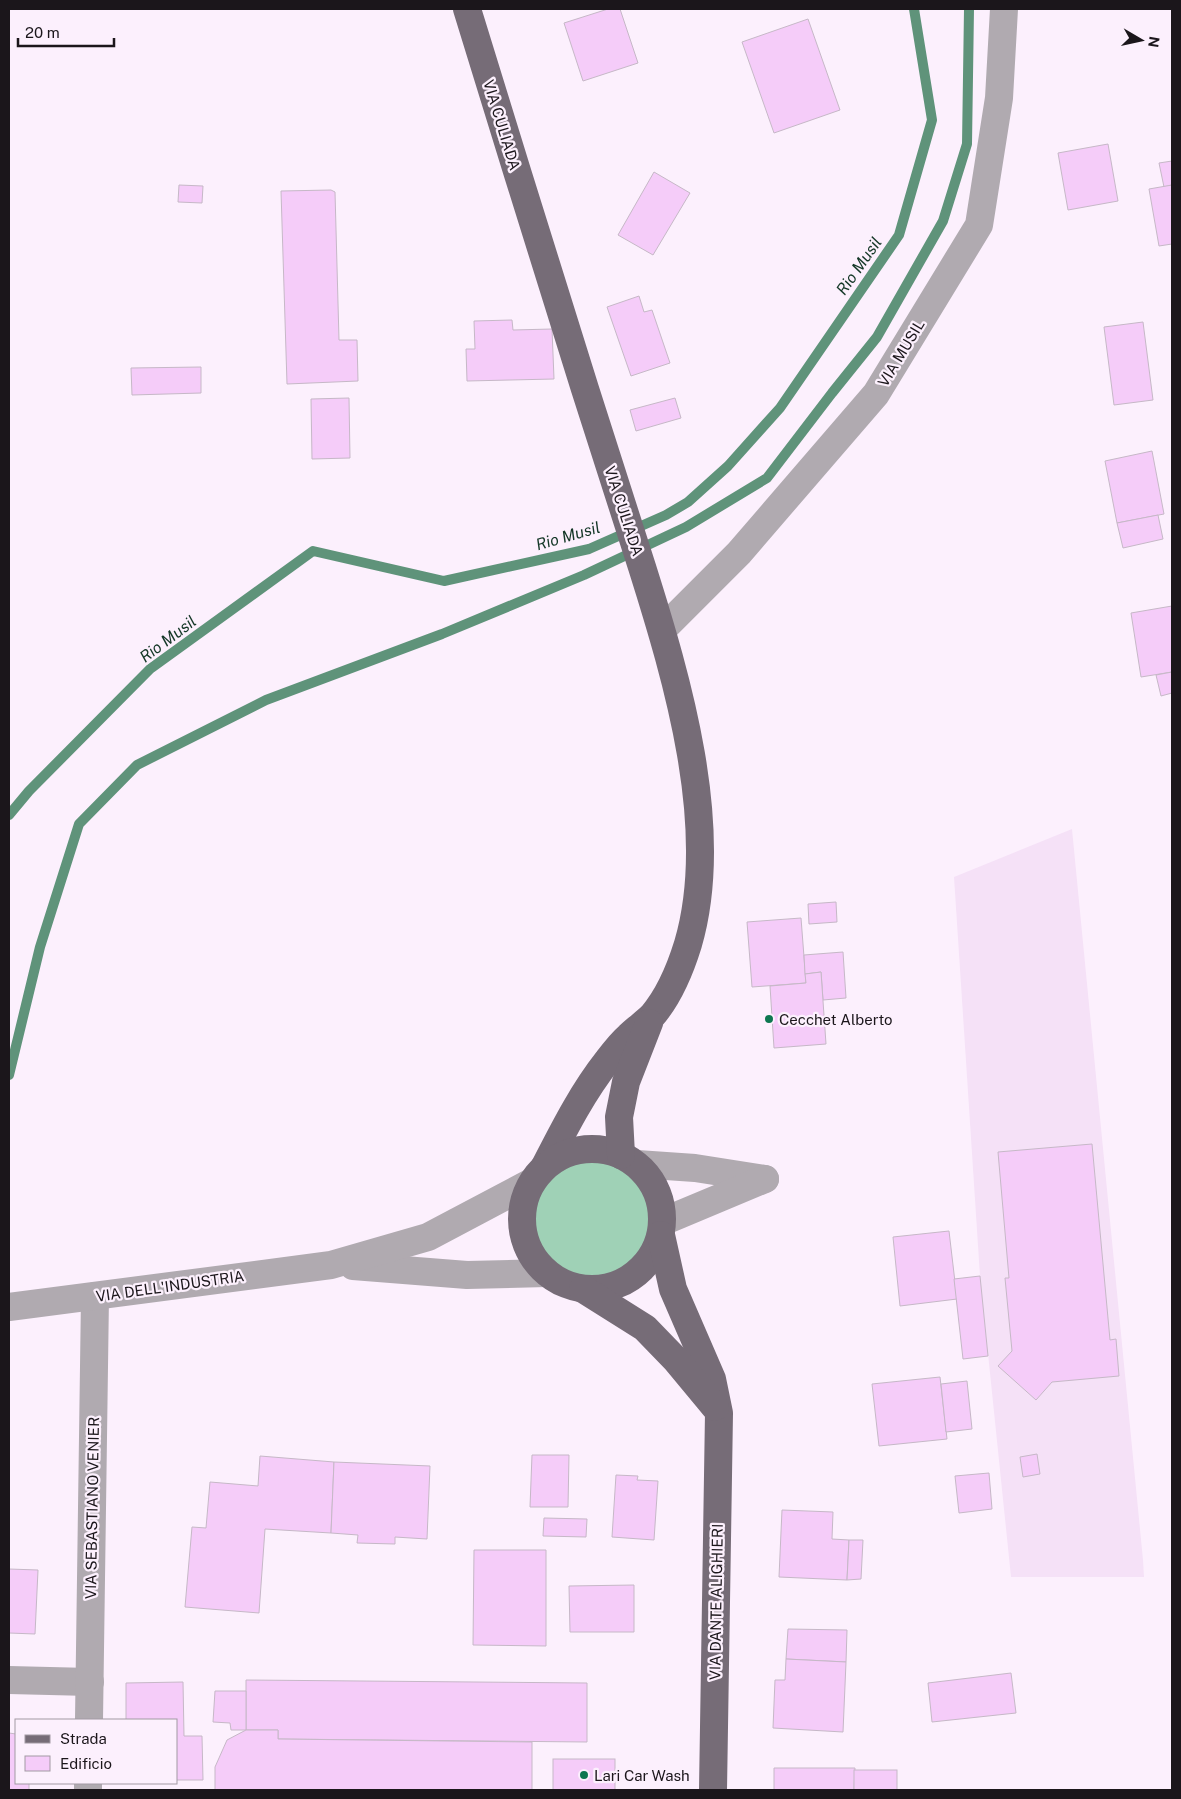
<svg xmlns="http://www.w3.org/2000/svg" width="1181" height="1799" font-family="'Public Sans',sans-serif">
  <rect width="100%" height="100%" fill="#fcf0fd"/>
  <!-- built -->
  <path fill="#f5e1f7" d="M1072,829L1143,1560L1144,1577H1011L980,1276L954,877Z"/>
  <!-- green -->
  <circle fill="#9fd1b6" cx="592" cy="1219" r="65"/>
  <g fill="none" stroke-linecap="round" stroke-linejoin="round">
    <!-- stream -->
    <g stroke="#5f937a" stroke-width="10">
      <path d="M9,815L29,791L150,669L313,551L444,581L589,549L666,515L688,502L728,466L780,408L899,235L932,120L914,9"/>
      <path d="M9,1075L40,947L79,824L137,765L266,700L442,634L584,575L686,527L767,478L832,393L877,337L943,221L967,144L969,9"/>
    </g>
  </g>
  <!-- building -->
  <g fill="#f5ccf9" stroke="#c6b8c7">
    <path d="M608,9H620L638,63L583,81L564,23Z"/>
    <path d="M808,19L840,110L774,133L742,42Z"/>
    <path d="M1108,144L1118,201L1068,210L1058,153Z"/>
    <path d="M1172,161V185L1164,187L1159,163Z"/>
    <path d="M654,172L690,193L653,255L618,235Z"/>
    <path d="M179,185L203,186L202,203L178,202Z"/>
    <path d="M1172,185V244L1159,246L1149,189Z"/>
    <path d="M331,190L335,192L339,340H357L358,381L287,384L281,191Z"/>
    <path d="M639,296L644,312L652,310L670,363L631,376L607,307Z"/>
    <path d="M512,320L513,330L552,329L554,379L467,381L466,349H475L474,321Z"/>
    <path d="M1143,322L1153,400L1114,405L1104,327Z"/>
    <path d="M201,367V393L132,395L131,368Z"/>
    <path d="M349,398L350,458L312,459L311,399Z"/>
    <path d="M675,398L681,418L636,431L630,410Z"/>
    <path d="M1152,451L1164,514L1117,523L1105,461Z"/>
    <path d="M1158,515L1163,539L1123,548L1117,523Z"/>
    <path d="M1172,606V672L1141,677L1131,613Z"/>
    <path d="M1172,672V693L1161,696L1156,675Z"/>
    <path d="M836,902L837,922L809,924L808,904Z"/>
    <path d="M801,918L806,983L752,987L747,922Z"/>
    <path d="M843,952L846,998L823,1000L821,972L805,974L804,955Z"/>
    <path d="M821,972L826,1044L774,1048L770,986L806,983L805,974Z"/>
    <path d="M1092,1144L1110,1340L1116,1339L1119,1376L1052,1382L1036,1400L998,1366L1012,1351L1005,1278H1009L998,1152Z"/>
    <path d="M949,1231L957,1299L900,1306L893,1237Z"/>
    <path d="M980,1276L988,1356L963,1359L954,1279Z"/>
    <path d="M940,1377L947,1439L879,1446L872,1384Z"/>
    <path d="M967,1381L972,1429L946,1432L941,1384Z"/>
    <path d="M1037,1454L1040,1474L1023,1477L1020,1457Z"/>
    <path d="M532,1455H569L568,1507H530Z"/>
    <path d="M260,1456L334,1462L331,1533L265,1529L259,1613L185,1607L192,1527L206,1528L210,1482L258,1486Z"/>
    <path d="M334,1462L430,1466L427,1539L395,1537V1544L357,1543L358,1535L331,1533Z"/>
    <path d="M989,1473L992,1509L959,1513L955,1476Z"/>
    <path d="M616,1475L638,1476L637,1480L658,1481L654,1540L612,1537Z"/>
    <path d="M782,1510L833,1512L832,1539L849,1540L847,1580L779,1577Z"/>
    <path d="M544,1518L587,1519L586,1537L543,1536Z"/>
    <path d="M849,1540H863L861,1579L847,1580Z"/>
    <path d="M474,1550H546V1646L473,1645Z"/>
    <path d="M9,1569L38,1570L35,1634L9,1633Z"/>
    <path d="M634,1585V1632H570L569,1586Z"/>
    <path d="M788,1629L847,1630L846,1662L786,1659Z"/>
    <path d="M786,1659L846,1662L843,1732L773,1728L775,1680H785Z"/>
    <path d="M1011,1673L1016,1713L932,1722L928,1683Z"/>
    <path d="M246,1680L587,1683V1742L278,1739V1730H246Z"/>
    <path d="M183,1682L184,1736H202L203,1780H176V1720H126V1683Z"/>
    <path d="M215,1691H246V1730H231L230,1723L213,1722Z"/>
    <path d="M246,1730H278V1739L532,1742V1790H215V1767L227,1740Z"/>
    <path d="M9,1733L16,1734V1783H29V1790H9Z"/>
    <rect x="553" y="1759" width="62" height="31"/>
    <path d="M774,1768H855L854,1790H774Z"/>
    <rect x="854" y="1770" width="43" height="20"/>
  </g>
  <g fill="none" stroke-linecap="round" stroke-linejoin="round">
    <!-- minor -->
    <g stroke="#b0aab0" stroke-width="28">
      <path d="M662,630L739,553L876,394L979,225L999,98L1004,9"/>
      <path d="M637,1164L695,1168L765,1179"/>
      <path d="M662,1222L765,1179"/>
      <path d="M9,1680L90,1682"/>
      <path d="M89,1720L95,1296"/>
      <path d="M88,1790V1783"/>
    </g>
    <!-- tertiary -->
    <g stroke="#b0aab0" stroke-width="28">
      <path d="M353,1266L467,1275L547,1273"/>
      <path d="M9,1307L331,1265L428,1237L532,1182"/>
    </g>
    <!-- primary -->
    <g stroke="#766c77" stroke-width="28">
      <path d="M467,9C506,136 545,262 585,389C604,448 623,507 642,567C677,678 722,828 688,944C680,970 670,995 652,1016C645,1023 636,1029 629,1036C621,1043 614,1052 608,1060C582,1093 564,1129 545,1166"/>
      <circle cx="592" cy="1219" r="70"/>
      <path d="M621,1155L619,1117L626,1082L649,1023"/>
      <path d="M661,1235L673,1289L712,1379L719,1413L713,1790"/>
      <path d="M583,1289L645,1328L676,1360L715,1407"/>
    </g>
  </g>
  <!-- markers -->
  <g fill="#0d7750" stroke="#fcf0fd" stroke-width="2">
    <circle cx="769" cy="1019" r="5"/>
    <circle cx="584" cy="1775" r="5"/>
  </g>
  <g text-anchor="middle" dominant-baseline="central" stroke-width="4.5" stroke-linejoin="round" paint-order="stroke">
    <!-- street labels -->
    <g font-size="15" fill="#1b161b" stroke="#fcf0fd">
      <text transform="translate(502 125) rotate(73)">VIA CULIADA</text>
      <text transform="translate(901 353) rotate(-59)">VIA MUSIL</text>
      <text transform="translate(624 511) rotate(72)">VIA CULIADA</text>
      <text transform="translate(170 1286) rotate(-8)">VIA DELL'INDUSTRIA</text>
      <text transform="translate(92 1508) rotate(-89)">VIA SEBASTIANO VENIER</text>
      <text transform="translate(716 1602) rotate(-89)">VIA DANTE ALIGHIERI</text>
    </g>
    <!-- poi labels -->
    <g font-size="15" fill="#1b161b" stroke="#fcf0fd" text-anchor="start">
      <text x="779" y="1019">Cecchet Alberto</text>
      <text x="594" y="1775">Lari Car Wash</text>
    </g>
    <!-- water labels -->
    <g font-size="16" font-style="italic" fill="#143727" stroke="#fcf0fd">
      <text transform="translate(859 266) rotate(-55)">Rio Musil</text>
      <text transform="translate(568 536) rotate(-16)">Rio Musil</text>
      <text transform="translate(168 639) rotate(-37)">Rio Musil</text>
    </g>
  </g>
  <!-- border -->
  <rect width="1181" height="1799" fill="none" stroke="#1b161b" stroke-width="20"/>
  <!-- legend -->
  <rect x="15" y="1719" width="162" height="65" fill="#fcf0fd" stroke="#a299a3"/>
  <rect x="25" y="1735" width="25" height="8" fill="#766c77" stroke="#a299a3"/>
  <text x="60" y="1744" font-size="15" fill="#1b161b">Strada</text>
  <rect x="25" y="1756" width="25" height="15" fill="#f5ccf9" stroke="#a299a3"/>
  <text x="60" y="1769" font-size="15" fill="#1b161b">Edificio</text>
  <!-- north arrow -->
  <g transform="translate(1141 40) rotate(99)" stroke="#fcf0fd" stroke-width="4" paint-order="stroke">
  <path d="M0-4L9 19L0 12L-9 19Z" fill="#1b161b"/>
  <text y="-8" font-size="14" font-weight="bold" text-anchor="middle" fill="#1b161b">N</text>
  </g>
  <!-- scale -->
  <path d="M18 38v8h96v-8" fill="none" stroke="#1b161b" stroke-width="2.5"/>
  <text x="25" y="38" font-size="15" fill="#1b161b" stroke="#fcf0fd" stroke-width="4" paint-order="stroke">20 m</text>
</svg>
